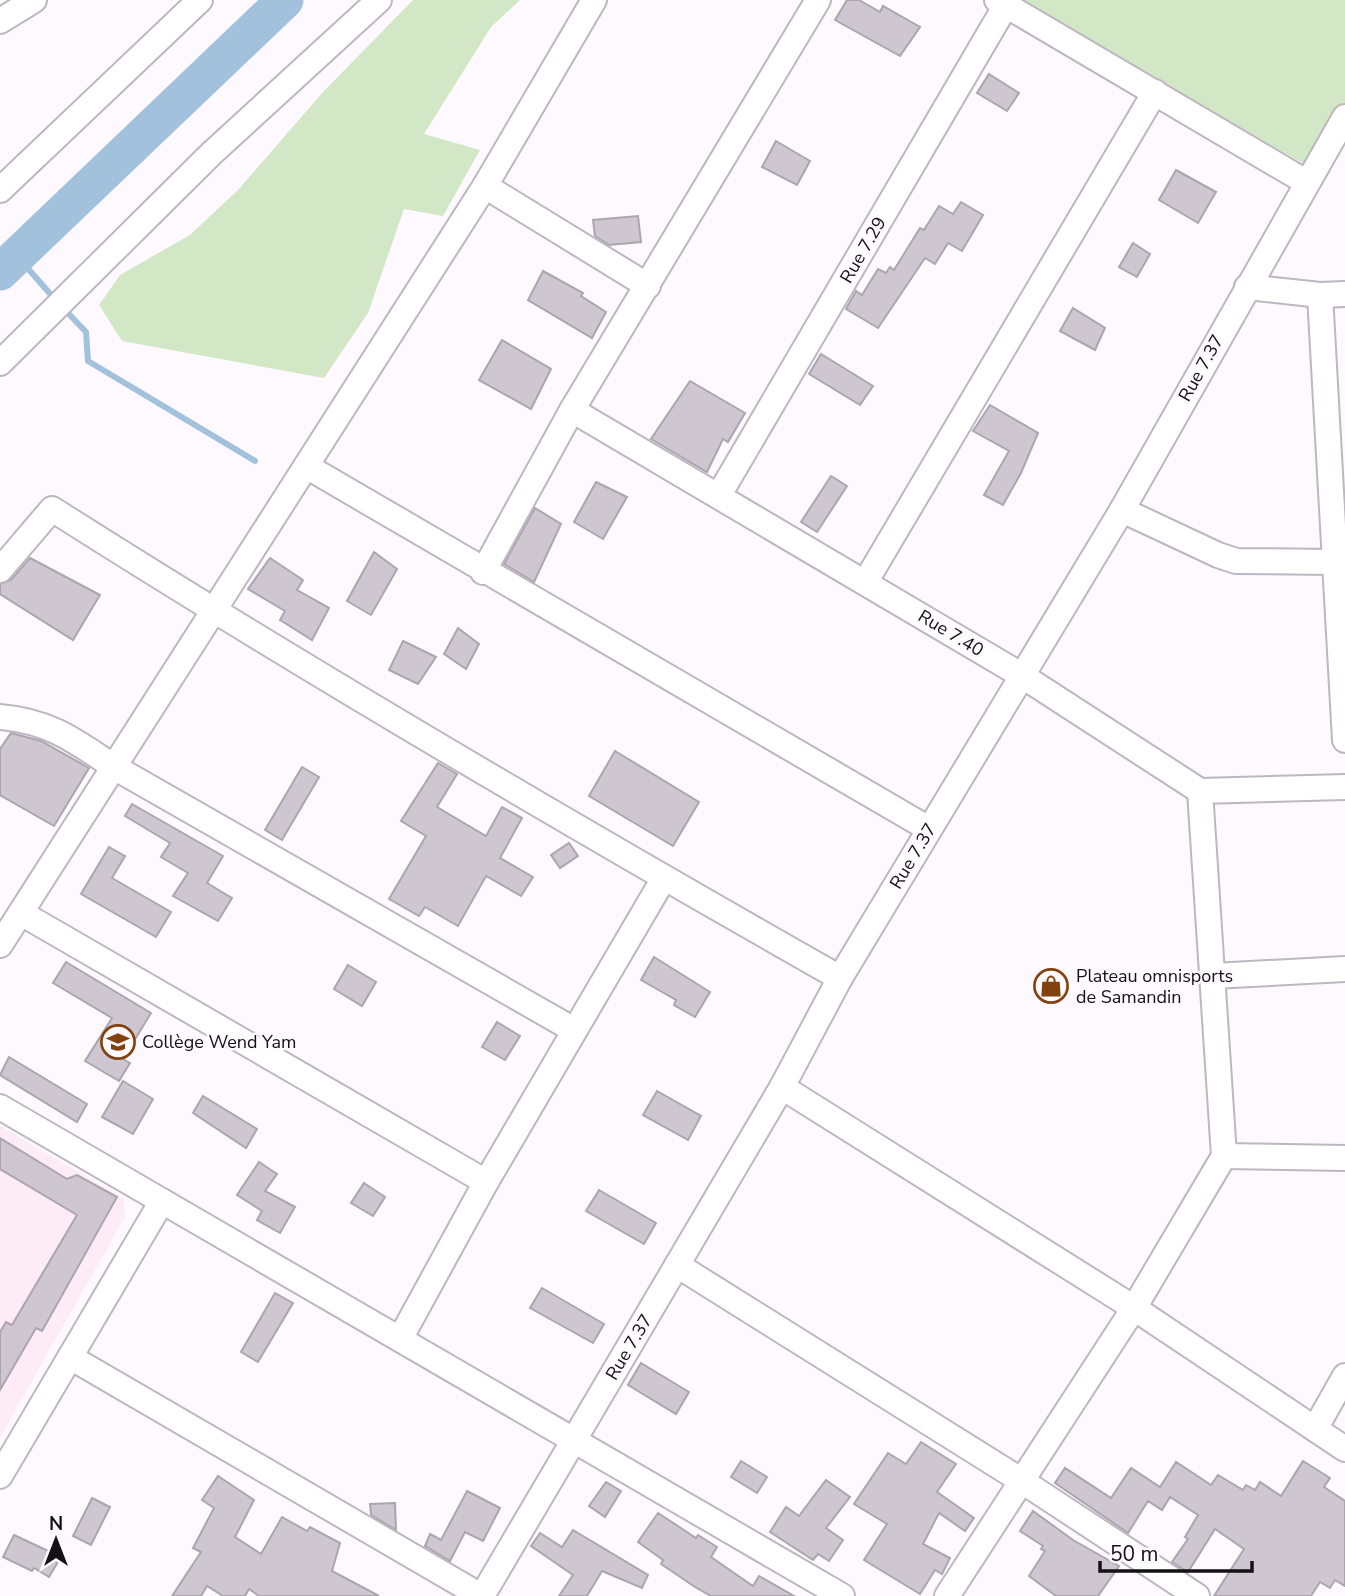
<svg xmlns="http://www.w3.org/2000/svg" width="1345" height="1596" font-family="'Nunito Sans',sans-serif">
  <rect width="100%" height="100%" fill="#fdf9fe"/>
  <!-- education -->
  <path fill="#fdebf5" d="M0,1126L124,1199L125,1217L0,1437Z"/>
  <!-- green -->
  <g fill="#d2e7c5">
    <path d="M413,0H520L491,27L424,134L480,150L443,216L404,209L368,313L324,378L122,341L99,305L120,275L190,235L238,190L324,91Z"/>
    <path d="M1016,0H1345V105L1306,165Z"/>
  </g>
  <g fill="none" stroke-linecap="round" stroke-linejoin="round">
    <!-- stream -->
    <g stroke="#a1c1dd" stroke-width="6">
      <path d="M17,256L52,296"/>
      <path d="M68,313L86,332L88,361L255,461"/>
    </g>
    <!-- river -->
    <path stroke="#a1c1dd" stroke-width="37" d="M0,272L285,0"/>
  </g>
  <!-- building -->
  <g fill="#cec6d0" stroke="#aca5af" stroke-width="2">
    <path d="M847,0H859L880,12L883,6L920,27L900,56L835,20Z"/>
    <path d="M989,74L1019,93L1007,111L977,93Z"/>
    <path d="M776,141L810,161L797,185L762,167Z"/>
    <path d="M1176,170L1216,192L1198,223L1159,200Z"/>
    <path d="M961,202L983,215L962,251L948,243L935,264L925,258L878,328L846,309L856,291L862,295L878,269L886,273L890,267L894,270L920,228L924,230L939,206L953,214Z"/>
    <path d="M638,216L641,242L609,245L595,236L593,220Z"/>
    <path d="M1133,243L1150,254L1137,277L1119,267Z"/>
    <path d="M543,271L583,293L581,296L606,312L592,338L528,300Z"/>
    <path d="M1073,308L1105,328L1095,350L1060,331Z"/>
    <path d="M502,340L551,369L531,409L479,380Z"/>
    <path d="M821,354L873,386L860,405L809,374Z"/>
    <path d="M690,381L745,413L728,442L723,439L707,472L651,439Z"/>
    <path d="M990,405L1038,433L1021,473L1003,505L984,495L1009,451L973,431Z"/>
    <path d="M831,476L847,486L817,532L801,522Z"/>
    <path d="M596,482L627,497L603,539L574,522Z"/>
    <path d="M535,508L561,524L534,582L504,564Z"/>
    <path d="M374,552L397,569L371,615L347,601Z"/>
    <path d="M30,558L100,595L73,640L0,594V584L11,580Z"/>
    <path d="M270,558L303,580L297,590L329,608L312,640L280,620L285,611L248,589Z"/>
    <path d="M458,628L479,644L466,669L444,654Z"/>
    <path d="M403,641L436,657L418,684L389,670Z"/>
    <path d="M11,733L41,741L89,768L54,826L0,795V749Z"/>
    <path d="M615,751L699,802L673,846L589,796Z"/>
    <path d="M438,763L457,774L437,807L486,836L502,807L522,818L500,858L533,877L521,896L486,876L458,926L425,907L419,916L389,899L426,836L401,821Z"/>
    <path d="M302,767L319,777L282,840L265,830Z"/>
    <path d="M132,804L223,856L207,883L232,898L218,921L173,896L188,873L161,857L170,843L125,816Z"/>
    <path d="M569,843L578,856L560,868L551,855Z"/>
    <path d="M109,847L125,856L112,878L171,912L156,937L81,894Z"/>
    <path d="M654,957L710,992L695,1017L674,1005L676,1000L641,980Z"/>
    <path d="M66,962L151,1013L123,1059L130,1063L119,1081L85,1061L112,1018L53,983Z"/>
    <path d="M348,965L376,982L362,1006L334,989Z"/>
    <path d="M497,1022L520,1036L505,1060L482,1047Z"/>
    <path d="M9,1057L87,1104L77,1122L0,1075Z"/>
    <path d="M123,1081L153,1099L133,1134L102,1117Z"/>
    <path d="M657,1091L701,1116L688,1140L643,1115Z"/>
    <path d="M203,1096L257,1129L246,1148L193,1113Z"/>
    <path d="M0,1138L67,1179L77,1175L117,1197L42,1331L36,1328L0,1390V1332L6,1322L12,1325L77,1215L0,1169Z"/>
    <path d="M259,1162L277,1174L265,1191L295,1207L280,1233L257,1220L262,1211L237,1195Z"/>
    <path d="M364,1183L385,1197L373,1216L351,1203Z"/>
    <path d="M599,1190L656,1223L644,1244L586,1211Z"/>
    <path d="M542,1288L604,1324L593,1343L530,1308Z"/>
    <path d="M275,1293L293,1303L258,1362L241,1352Z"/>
    <path d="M641,1363L689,1392L676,1414L628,1385Z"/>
    <path d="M921,1442L956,1464L937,1492L974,1518L965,1531L939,1513L923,1544L950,1558L942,1574L935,1570L920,1594L864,1560L887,1524L854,1504L888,1453L906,1464Z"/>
    <path d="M741,1461L767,1477L757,1493L731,1477Z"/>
    <path d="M1303,1461L1330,1478L1324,1487L1345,1501V1586L1335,1580L1330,1588L1320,1582L1311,1596H1214L1244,1549L1215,1529L1188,1572L1172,1562L1188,1539L1185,1537L1198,1515L1170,1497L1162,1510L1148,1501L1128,1533L1055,1483L1065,1468L1111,1498L1131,1468L1160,1487L1176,1462L1211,1485L1218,1475L1243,1490L1246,1485L1255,1490L1260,1482L1281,1496Z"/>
    <path d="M218,1476L254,1500L235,1537L261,1554L282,1517L307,1531L310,1527L340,1543L332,1571L379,1596H259L249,1589L245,1596H223L207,1586L201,1596H172L201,1552L193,1548L214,1508L202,1500Z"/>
    <path d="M826,1480L850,1497L826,1528L843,1540L829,1561L818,1554L813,1560L770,1532L786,1507L799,1516Z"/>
    <path d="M606,1482L621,1491L605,1517L589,1506Z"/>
    <path d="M467,1491L500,1508L483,1541L465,1532L450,1561L425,1546L430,1534L441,1540Z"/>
    <path d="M92,1498L110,1507L91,1545L73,1536Z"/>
    <path d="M395,1503L396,1530L371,1515L370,1504Z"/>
    <path d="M1033,1511L1073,1540L1119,1566L1098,1596H1056L1029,1576L1045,1551L1041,1549L1043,1546L1020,1531Z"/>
    <path d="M658,1513L696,1538L698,1535L717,1547L711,1557L753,1586L759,1576L794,1596H711L695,1587L661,1564L663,1560L638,1542Z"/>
    <path d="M573,1530L648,1575L642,1588L602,1571L587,1596H559L573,1575L531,1546L540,1533L562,1547Z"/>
    <path d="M14,1535L61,1557L49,1577L34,1568L32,1571L3,1557Z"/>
  </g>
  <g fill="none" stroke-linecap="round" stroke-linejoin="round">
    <!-- minor casing -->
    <g stroke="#beb6c0" stroke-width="28">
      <g id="minor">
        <path d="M997,0L1306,182"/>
        <path d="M0,21L34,0"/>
        <path d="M485,186L648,286"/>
        <path d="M0,190L200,0"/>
        <path d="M1247,287L1320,295L1345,294"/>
        <path d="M1320,295L1345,740"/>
        <path d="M0,363L212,153L379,0"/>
        <path d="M572,410L1021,675L1200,791L1345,787"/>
        <path d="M306,466L929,829"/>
        <path d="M719,495L1006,5"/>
        <path d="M1122,510L1218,555L1236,561L1333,562"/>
        <path d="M0,570L52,509C310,673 574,827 840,978"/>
        <path d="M483,572L572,410L818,0"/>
        <path d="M866,581L1155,92"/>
        <path d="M0,717C49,721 74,740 114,767L574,1030"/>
        <path d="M21,913L486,1182"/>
        <path d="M0,945L485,186L594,0"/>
        <path d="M1213,976L1345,969"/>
        <path d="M782,1087L1134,1308L1345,1449"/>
        <path d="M0,1107L842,1596"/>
        <path d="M1224,1156L1345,1158"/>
        <path d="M677,1265L1022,1481L1197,1596"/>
        <path d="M400,1339L486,1182L664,878"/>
        <path d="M70,1357L481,1596"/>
        <path d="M1315,1429L1345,1376"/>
        <path d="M0,1476L162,1201"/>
        <path d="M482,1596L782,1087L840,978L1122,510L1345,117"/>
        <path d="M947,1596L1134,1308L1224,1156L1200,791"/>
      </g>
    </g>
    <!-- minor -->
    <use href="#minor" stroke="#fff" stroke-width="24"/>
  </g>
  <!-- icons -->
  <defs>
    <g id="shop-ring" transform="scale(1.75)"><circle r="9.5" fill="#fdf9fe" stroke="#83410d" stroke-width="1.5"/><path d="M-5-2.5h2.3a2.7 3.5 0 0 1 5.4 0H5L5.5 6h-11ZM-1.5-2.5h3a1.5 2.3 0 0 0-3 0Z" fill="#83410d"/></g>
    <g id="school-ring" transform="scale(1.75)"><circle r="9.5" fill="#fdf9fe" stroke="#83410d" stroke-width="1.5"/><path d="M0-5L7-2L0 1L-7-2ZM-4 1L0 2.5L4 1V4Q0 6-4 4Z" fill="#83410d"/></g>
  </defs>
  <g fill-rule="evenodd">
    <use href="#shop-ring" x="1051" y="986"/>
    <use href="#school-ring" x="118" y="1042"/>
  </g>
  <g text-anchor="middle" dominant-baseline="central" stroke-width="5" stroke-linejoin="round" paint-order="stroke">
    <!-- street labels -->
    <g font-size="18" fill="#141115" stroke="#fdf9fe">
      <text transform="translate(863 250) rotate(-60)">Rue 7.29</text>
      <text transform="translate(1201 368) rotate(-61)">Rue 7.37</text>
      <text transform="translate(951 633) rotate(31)">Rue 7.40</text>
      <text transform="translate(913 856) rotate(-59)">Rue 7.37</text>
      <text transform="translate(629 1347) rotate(-59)">Rue 7.37</text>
    </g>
    <!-- poi labels -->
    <g font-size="18" fill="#141115" stroke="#fdf9fe" text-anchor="start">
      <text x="1076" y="976">Plateau omnisports<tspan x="1076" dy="21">de Samandin</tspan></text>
      <text x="142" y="1042">Collège Wend Yam</text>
    </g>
  </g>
  <!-- north arrow -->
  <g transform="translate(56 1540)" stroke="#fdf9fe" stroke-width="5" paint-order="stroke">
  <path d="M0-5L12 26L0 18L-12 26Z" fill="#141115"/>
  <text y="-10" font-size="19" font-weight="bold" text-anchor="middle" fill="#141115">N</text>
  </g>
  <!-- scale -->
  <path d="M1100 1561v10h152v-10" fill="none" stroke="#141115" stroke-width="3.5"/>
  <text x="1110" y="1561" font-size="21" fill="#141115" stroke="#fdf9fe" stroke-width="5" paint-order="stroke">50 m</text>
</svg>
